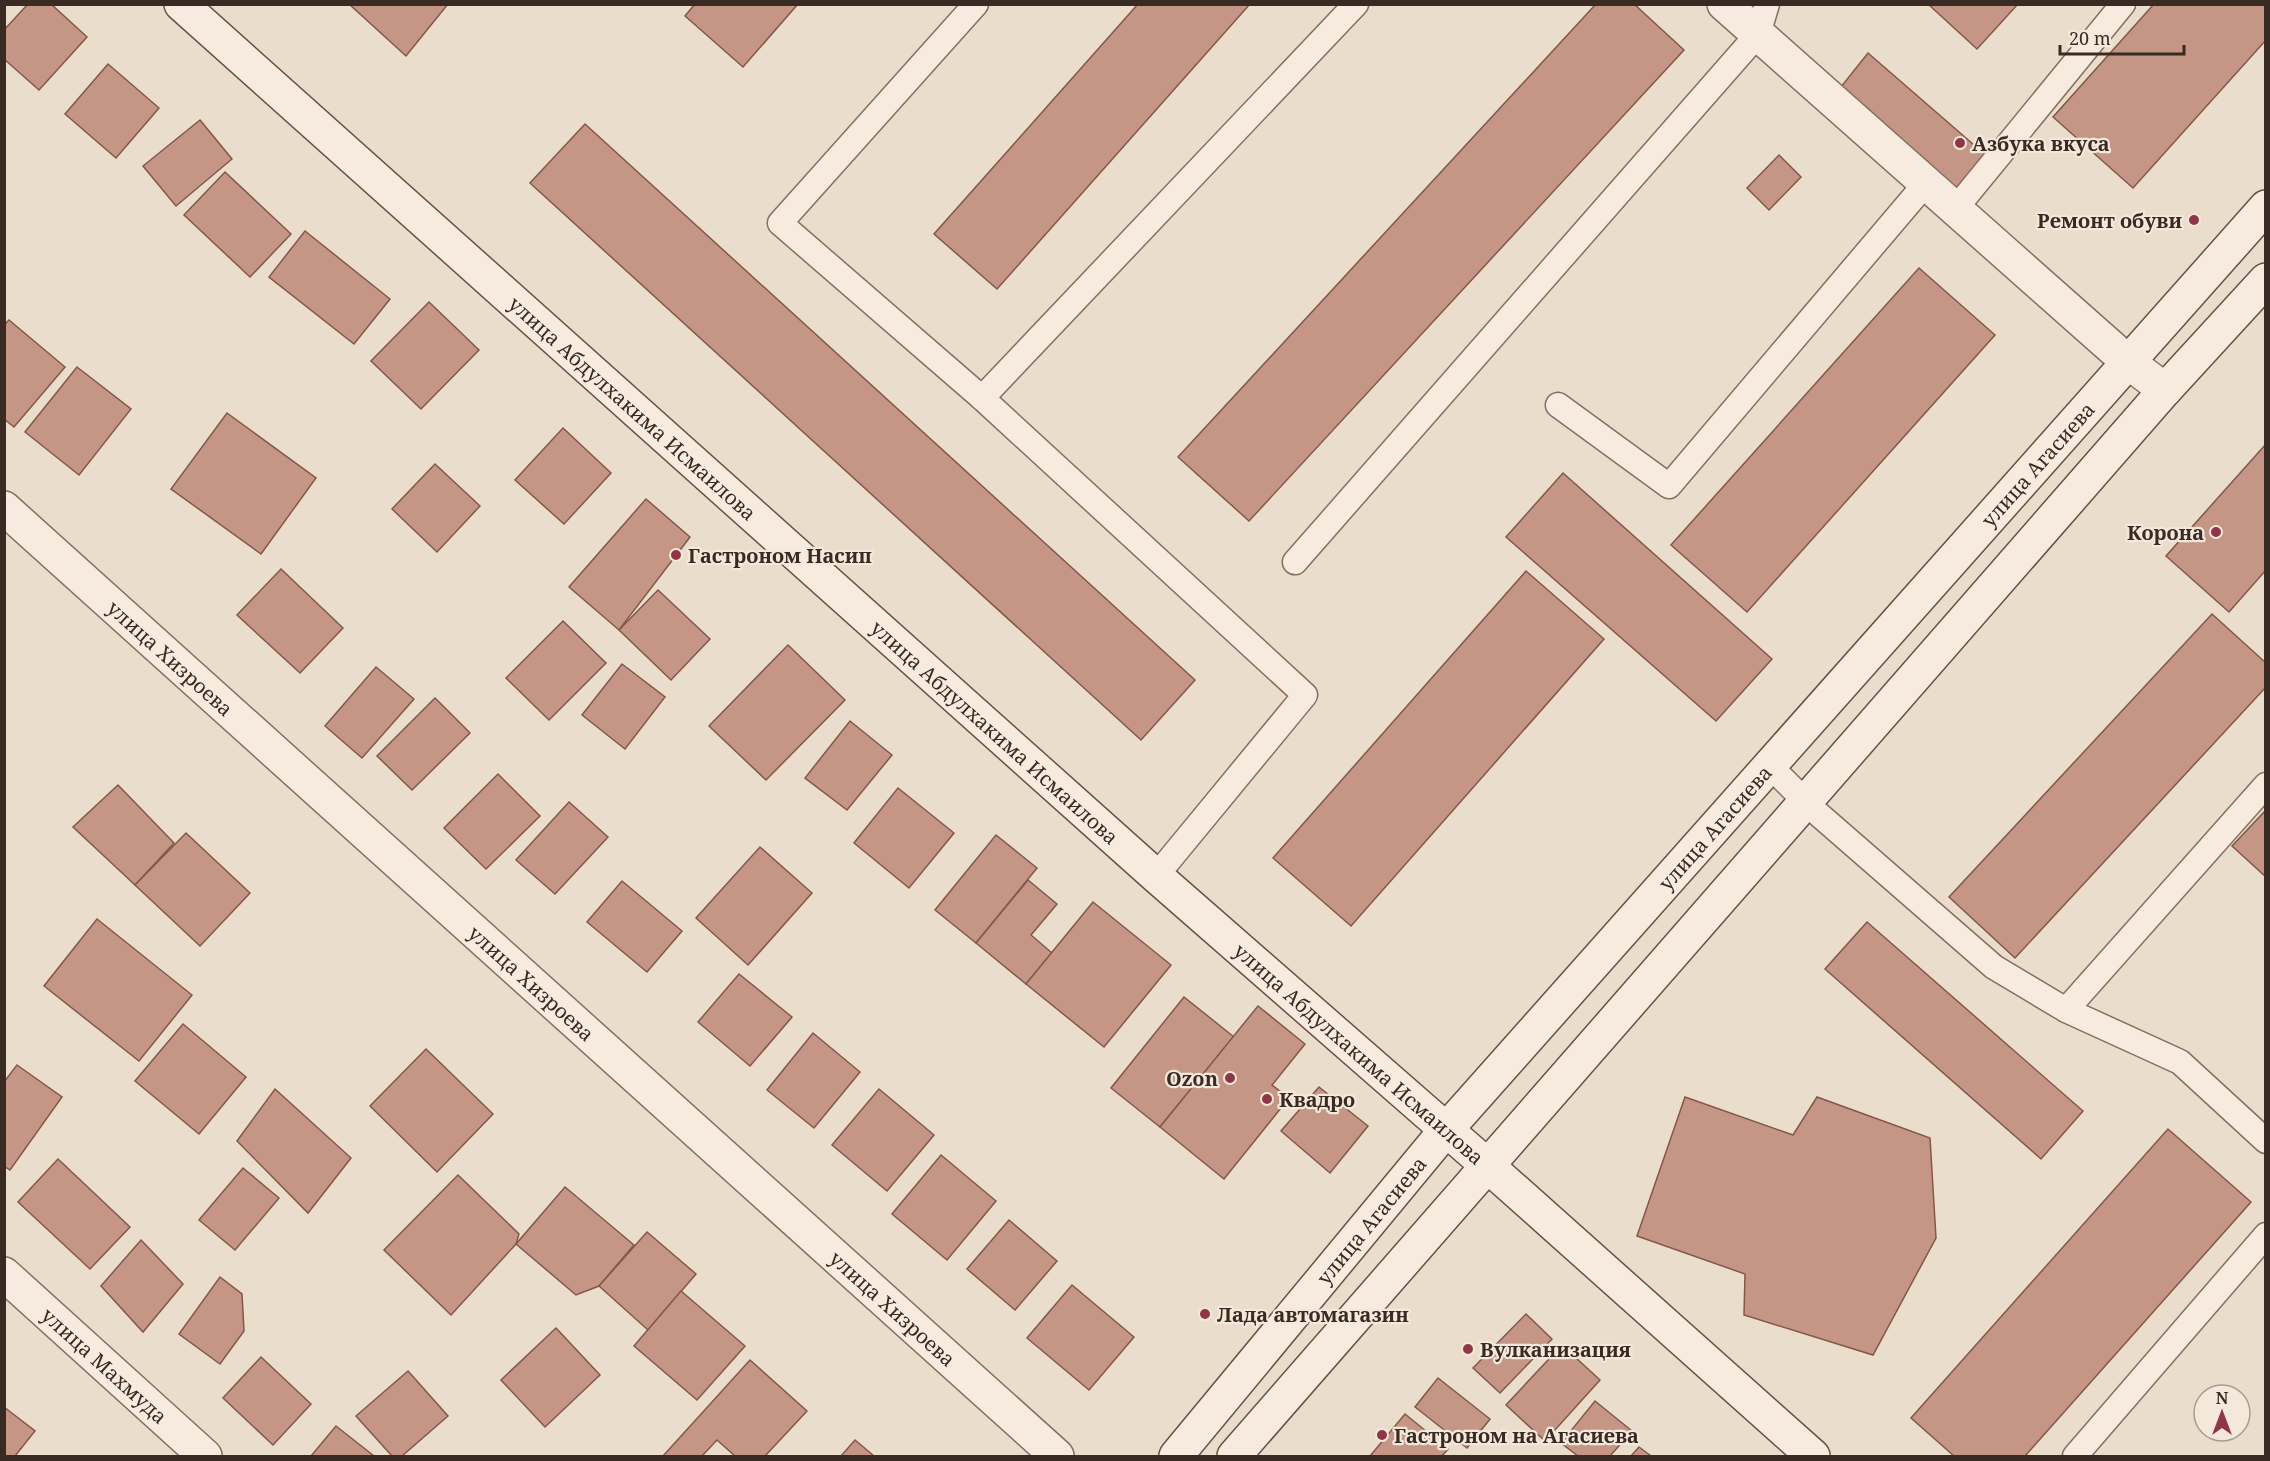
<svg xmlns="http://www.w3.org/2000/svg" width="2270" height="1461" font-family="'Noto Serif',serif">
  <rect width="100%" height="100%" fill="#ebddcb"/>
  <!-- building -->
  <g fill="#c59685" stroke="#835749" stroke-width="1.5">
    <path d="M28,4H51L87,37L39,90L4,59V30Z"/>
    <path d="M349,4H448L406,56Z"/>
    <path d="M695,4H798L743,67L685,16Z"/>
    <path d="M1138,4H1250L997,289L934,234Z"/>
    <path d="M1596,4H1634L1684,50L1249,521L1178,457Z"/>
    <path d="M1928,4H2018L1977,49Z"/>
    <path d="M2154,4H2266V40L2133,188L2053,117Z"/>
    <path d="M1868,53L1989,158L1961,188L1927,181L1837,92Z"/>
    <path d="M108,64L159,108L116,158L65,114Z"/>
    <path d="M200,120L232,159L176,206L143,166Z"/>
    <path d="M585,124L1195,680L1141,740L530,183Z"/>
    <path d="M1779,155L1801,177L1769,210L1747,188Z"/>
    <path d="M225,172L291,234L250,277L184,215Z"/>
    <path d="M305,231L390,299L354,344L269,277Z"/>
    <path d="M1919,268L1995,335L1747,612L1671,545Z"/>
    <path d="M429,302L479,350L421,409L371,361Z"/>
    <path d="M9,320L65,367L14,427L4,419V325Z"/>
    <path d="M77,367L131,409L79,475L25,432Z"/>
    <path d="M227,413L316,478L261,554L171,489Z"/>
    <path d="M563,428L611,473L564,524L515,480Z"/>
    <path d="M2266,444V570L2229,612L2166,556Z"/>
    <path d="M435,464L480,506L437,552L392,509Z"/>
    <path d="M1563,473L1772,659L1716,721L1506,537Z"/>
    <path d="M646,499L690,537L619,630L569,587Z"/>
    <path d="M281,569L343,628L300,673L237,615Z"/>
    <path d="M1526,571L1604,639L1351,926L1273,858Z"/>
    <path d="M658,590L710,639L671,680L619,630Z"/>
    <path d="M2212,614L2266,663V687L2015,958L1949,897Z"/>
    <path d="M563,621L606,663L549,720L506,678Z"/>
    <path d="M788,645L845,700L766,780L709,726Z"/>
    <path d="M622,664L665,697L625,749L582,715Z"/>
    <path d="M376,667L414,699L362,758L325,726Z"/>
    <path d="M435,698L470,733L412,790L377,756Z"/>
    <path d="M850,721L892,755L847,810L805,778Z"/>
    <path d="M498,774L540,816L486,869L444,828Z"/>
    <path d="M118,785L174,843L135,885L73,827Z"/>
    <path d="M898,788L954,833L909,888L854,843Z"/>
    <path d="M569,802L608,837L555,894L516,860Z"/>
    <path d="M2266,810V877L2232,846Z"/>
    <path d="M186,833L250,893L200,946L135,885Z"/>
    <path d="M996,835L1037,868L976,943L935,910Z"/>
    <path d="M760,847L812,893L748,965L696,918Z"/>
    <path d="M1028,880L1057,904L1031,935L1052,953L1026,984L976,943Z"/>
    <path d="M622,881L682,931L647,972L587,922Z"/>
    <path d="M1093,902L1171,965L1104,1047L1026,984Z"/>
    <path d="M97,919L192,995L139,1061L44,986Z"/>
    <path d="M1867,922L2083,1111L2041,1159L1825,969Z"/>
    <path d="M739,974L792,1017L750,1066L698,1022Z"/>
    <path d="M1184,997L1234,1037L1160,1127L1111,1088Z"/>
    <path d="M1258,1006L1305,1044L1272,1085L1289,1098L1224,1179L1160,1127Z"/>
    <path d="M183,1024L246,1077L199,1134L135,1081Z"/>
    <path d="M813,1033L860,1072L814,1128L767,1090Z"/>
    <path d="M426,1049L493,1114L437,1172L370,1106Z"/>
    <path d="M17,1065L62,1097L10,1170L4,1166V1082Z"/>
    <path d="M1319,1087L1368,1126L1330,1173L1281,1131Z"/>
    <path d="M275,1089L351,1158L308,1213L237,1141Z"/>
    <path d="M879,1089L934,1135L887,1191L832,1145Z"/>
    <path d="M1685,1097L1793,1135L1817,1097L1930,1138L1936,1238L1873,1355L1744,1315L1745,1274L1637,1236Z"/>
    <path d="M2168,1129L2251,1202L2025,1456H1954L1911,1418Z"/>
    <path d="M941,1155L996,1201L947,1260L892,1214Z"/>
    <path d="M58,1159L130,1227L90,1269L18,1202Z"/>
    <path d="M243,1168L279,1198L235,1250L199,1220Z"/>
    <path d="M458,1175L519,1234L516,1244L451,1315L384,1250Z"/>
    <path d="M565,1187L634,1245L599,1286L576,1295L516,1244Z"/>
    <path d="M1009,1220L1057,1261L1015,1310L967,1269Z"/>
    <path d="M647,1232L696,1274L648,1330L599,1286Z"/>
    <path d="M141,1240L183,1284L143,1332L101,1286Z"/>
    <path d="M220,1277L242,1294L244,1331L220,1364L179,1334Z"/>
    <path d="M1072,1285L1134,1337L1089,1390L1027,1338Z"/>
    <path d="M681,1291L745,1346L697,1400L634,1346Z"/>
    <path d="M1526,1314L1552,1339L1500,1393L1473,1368Z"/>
    <path d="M556,1328L600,1375L545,1427L501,1380Z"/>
    <path d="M1562,1345L1600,1380L1545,1441L1506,1405Z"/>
    <path d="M261,1357L311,1404L273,1445L223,1398Z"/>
    <path d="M750,1360L807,1411L765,1456H735L717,1440L702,1456H663Z"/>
    <path d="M408,1371L448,1416L402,1456H392L356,1416Z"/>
    <path d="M1438,1378L1490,1419L1467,1448L1415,1407Z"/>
    <path d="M1595,1401L1632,1431L1610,1456H1578L1561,1443Z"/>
    <path d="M4,1407L35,1431L15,1456H4Z"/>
    <path d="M1405,1414L1448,1449L1442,1456H1370Z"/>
    <path d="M336,1426L374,1456H311Z"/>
    <path d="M855,1440L874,1456H841Z"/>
    <path d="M1639,1447L1651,1456H1631Z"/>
  </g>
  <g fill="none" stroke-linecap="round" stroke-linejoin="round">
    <!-- lane casing -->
    <g stroke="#866f61" stroke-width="27">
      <g id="lane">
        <path d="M976,4L780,223L982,398L1305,695L1156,876"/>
        <path d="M1956,208L2123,4"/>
        <path d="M982,398L1356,4"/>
        <path d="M1558,405L1669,486L1926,183"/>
        <path d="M1295,562L1758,34L1767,4"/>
        <path d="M1768,764L1816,812L1994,967L2066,1010L2180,1062L2266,1141"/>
        <path d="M2066,1010L2266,785"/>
        <path d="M2075,1456L2266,1235"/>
      </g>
    </g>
    <!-- street casing -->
    <g stroke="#866f61" stroke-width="36">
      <g id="street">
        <path d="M1724,4L2128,362L2165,390"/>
        <path id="s1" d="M4,508L1057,1456"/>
        <path id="s2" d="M4,1274L205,1456"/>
      </g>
    </g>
    <!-- secondary casing -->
    <g stroke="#685144" stroke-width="36">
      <g id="secondary">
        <path id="s3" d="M181,4L1156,876L1489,1167L1813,1456"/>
        <path id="s4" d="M1176,1456L1445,1131L2266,207"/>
        <path d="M1234,1456L2165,390L2266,280"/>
      </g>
    </g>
    <!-- lane -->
    <use href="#lane" stroke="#f6ebde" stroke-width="24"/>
    <!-- street -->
    <use href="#street" stroke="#f6ebde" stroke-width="33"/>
    <!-- secondary -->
    <use href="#secondary" stroke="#f6ebde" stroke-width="33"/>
  </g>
  <!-- markers -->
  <g fill="#8f3746" stroke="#f3e8da" stroke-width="2">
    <circle cx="1960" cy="143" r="6"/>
    <circle cx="2194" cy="220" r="6"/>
    <circle cx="2216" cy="532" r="6"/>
    <circle cx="676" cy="555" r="6"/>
    <circle cx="1230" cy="1078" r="6"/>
    <circle cx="1267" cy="1099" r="6"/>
    <circle cx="1205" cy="1314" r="6"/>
    <circle cx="1468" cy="1349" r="6"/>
    <circle cx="1382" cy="1435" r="6"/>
  </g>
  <g text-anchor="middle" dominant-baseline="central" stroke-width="4.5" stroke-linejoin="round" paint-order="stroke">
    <!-- poi labels -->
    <g font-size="20" font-weight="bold" fill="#392a23" stroke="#f3e8da" text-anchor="start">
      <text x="1972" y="143">Азбука вкуса</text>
      <text x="2182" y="220" text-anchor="end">Ремонт обуви</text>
      <text x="2204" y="532" text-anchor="end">Корона</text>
      <text x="688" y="555">Гастроном Насип</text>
      <text x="1218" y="1078" text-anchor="end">Ozon</text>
      <text x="1279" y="1099">Квадро</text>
      <text x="1217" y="1314">Лада автомагазин</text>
      <text x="1480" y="1349">Вулканизация</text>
      <text x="1394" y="1435">Гастроном на Агасиева</text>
    </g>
    <!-- street labels -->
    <g font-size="20" fill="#392a23" stroke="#f3e8da">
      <text stroke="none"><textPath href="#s3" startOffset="606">улица Абдулхакима Исмаилова</textPath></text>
      <text stroke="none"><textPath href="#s4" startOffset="1314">улица Агасиева</textPath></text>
      <text stroke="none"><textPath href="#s1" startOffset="224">улица Хизроева</textPath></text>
      <text stroke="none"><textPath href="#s3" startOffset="1092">улица Абдулхакима Исмаилова</textPath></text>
      <text stroke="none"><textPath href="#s4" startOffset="828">улица Агасиева</textPath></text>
      <text stroke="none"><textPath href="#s1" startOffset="710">улица Хизроева</textPath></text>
      <text stroke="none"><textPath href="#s3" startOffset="1578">улица Абдулхакима Исмаилова</textPath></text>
      <text stroke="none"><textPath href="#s4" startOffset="306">улица Агасиева</textPath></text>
      <text stroke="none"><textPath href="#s1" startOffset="1196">улица Хизроева</textPath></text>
      <text stroke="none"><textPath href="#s2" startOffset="136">улица Махмуда</textPath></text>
    </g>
  </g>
  <!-- border -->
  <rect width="2270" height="1461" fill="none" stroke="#392a23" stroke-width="12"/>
  <!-- north arrow -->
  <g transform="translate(2222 1413)"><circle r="28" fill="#f3e8da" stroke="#a99c91" stroke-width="1.5"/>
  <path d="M0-4.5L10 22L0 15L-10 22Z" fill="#8f3746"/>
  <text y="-9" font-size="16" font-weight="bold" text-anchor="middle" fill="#392a23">N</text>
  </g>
  <!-- scale -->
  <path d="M2060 45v9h124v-9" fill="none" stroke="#392a23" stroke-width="3"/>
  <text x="2069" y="45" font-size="18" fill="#392a23" stroke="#f3e8da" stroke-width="4.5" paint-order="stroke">20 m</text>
</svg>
